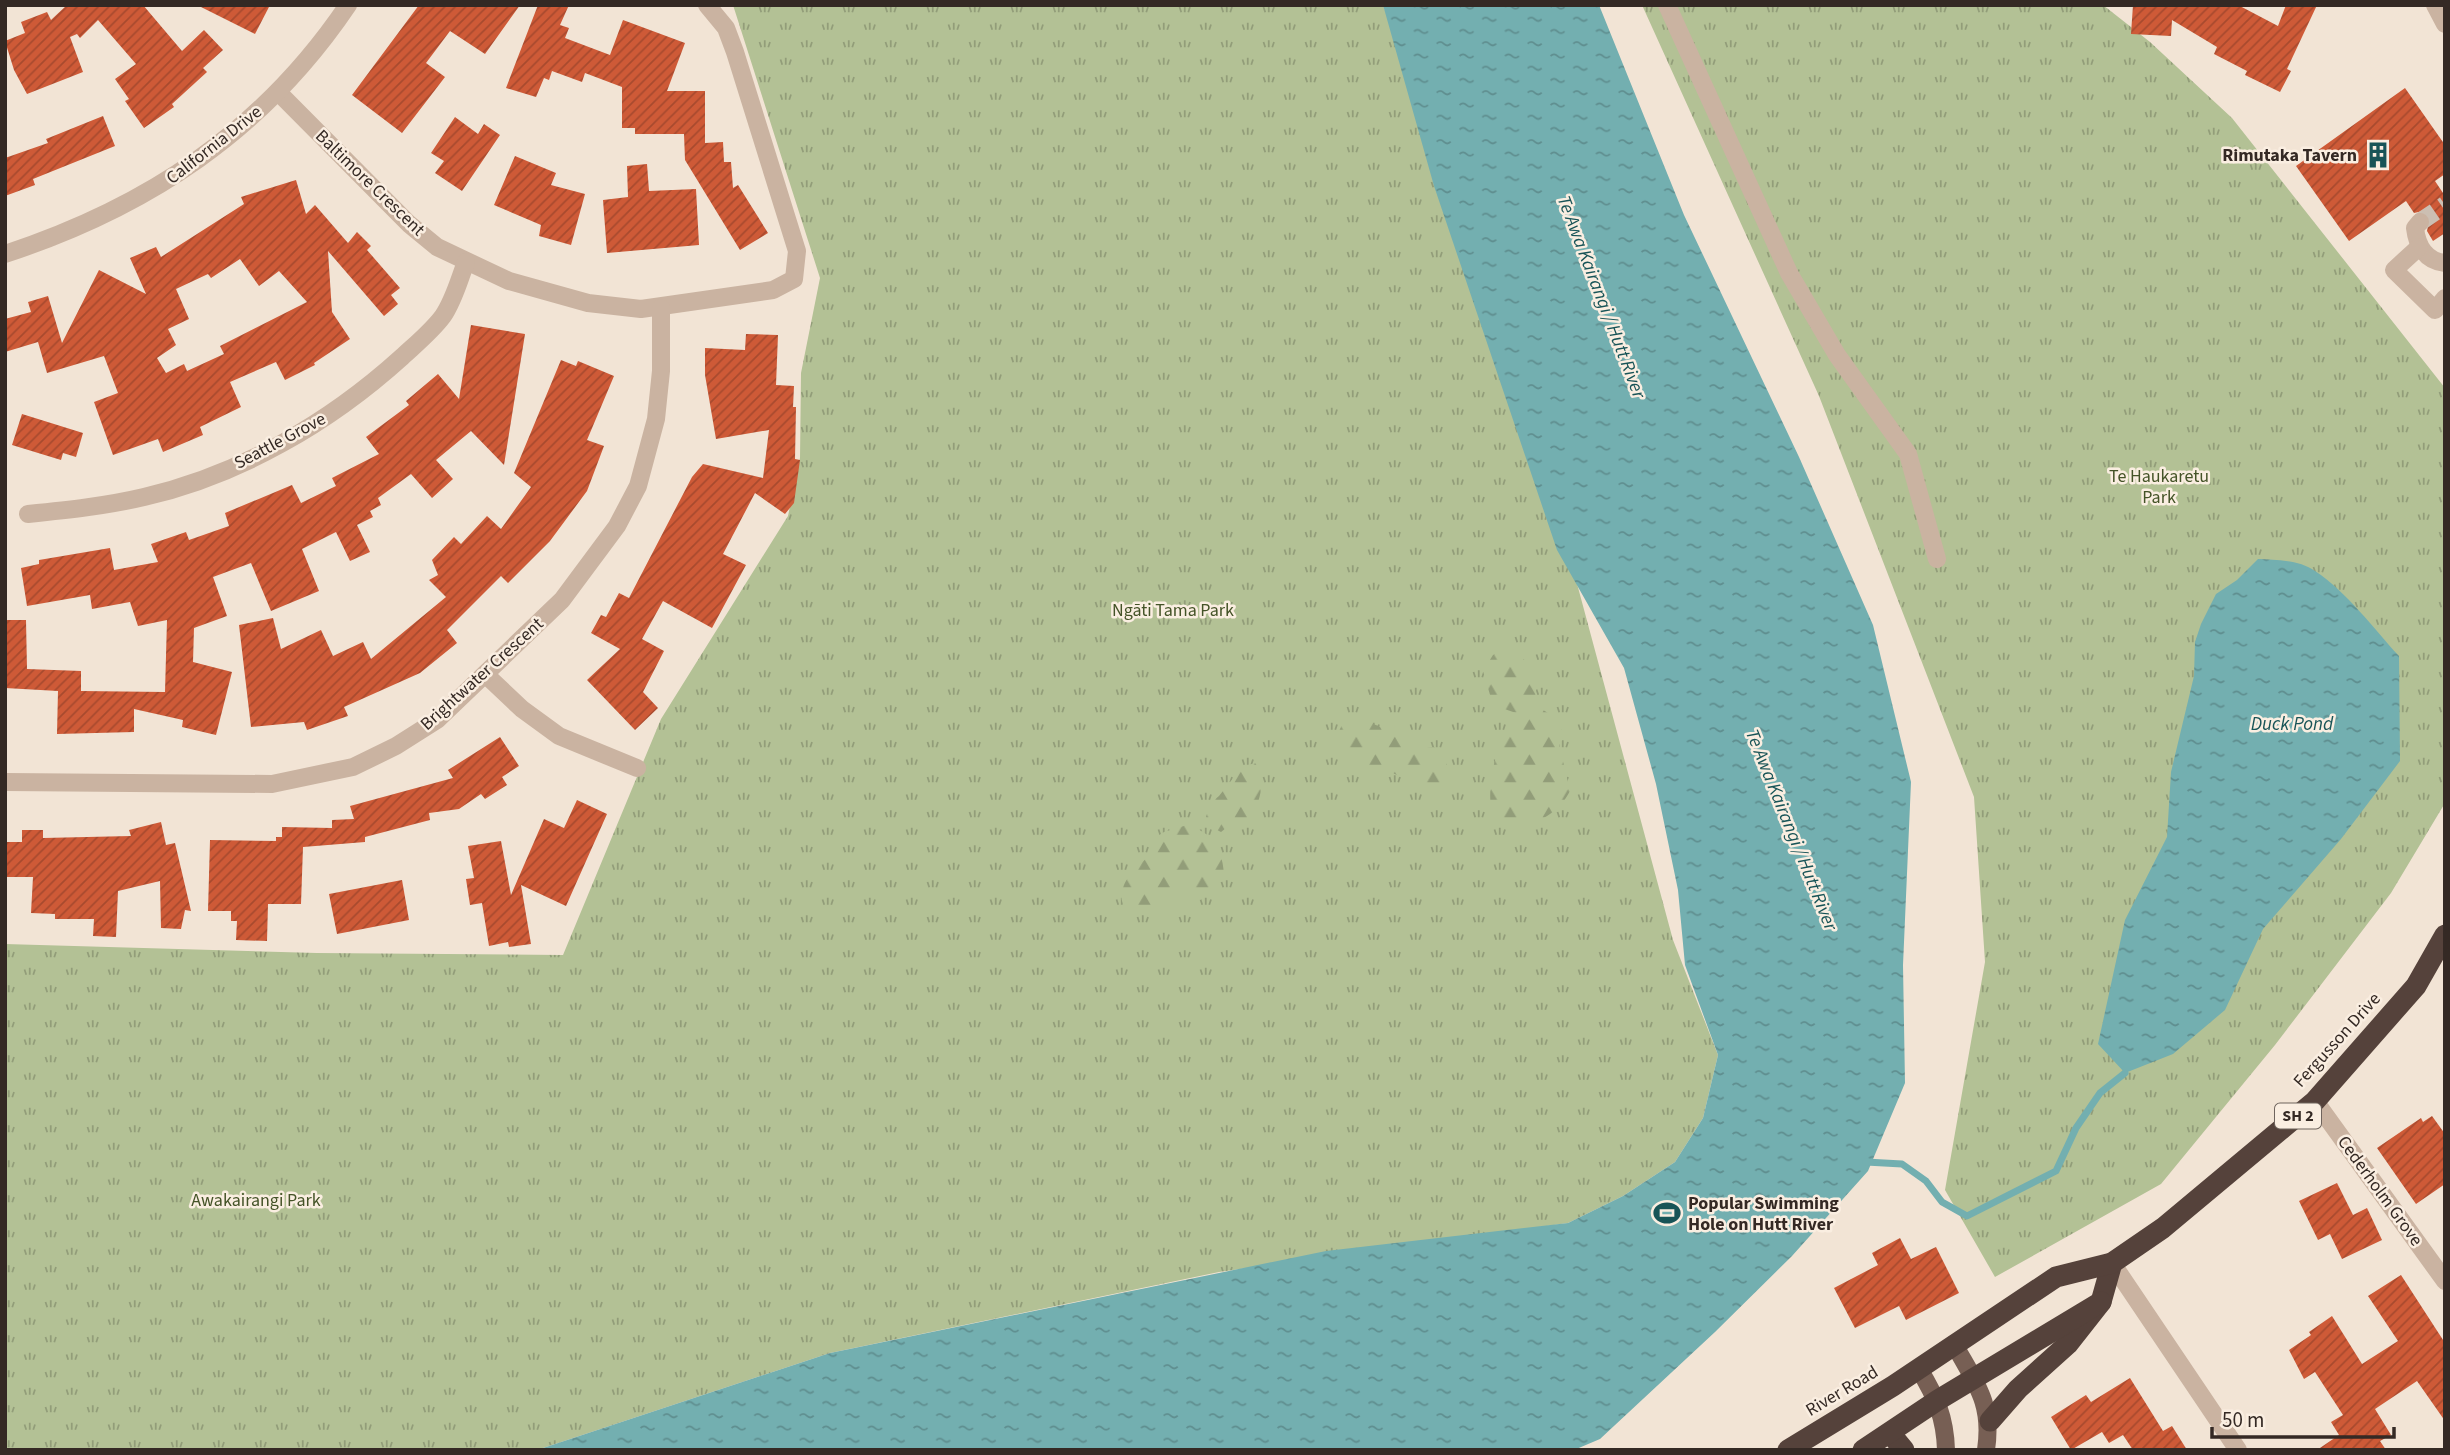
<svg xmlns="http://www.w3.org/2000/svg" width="2450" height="1455" font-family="'Source Sans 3',sans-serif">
  <defs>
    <pattern id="grass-tufts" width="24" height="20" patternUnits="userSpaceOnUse" patternTransform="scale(1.75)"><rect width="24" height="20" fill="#b3c195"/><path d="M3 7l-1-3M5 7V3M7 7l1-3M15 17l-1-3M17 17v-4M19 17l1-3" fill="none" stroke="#929d79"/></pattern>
    <pattern id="forest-firs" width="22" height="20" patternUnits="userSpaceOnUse" patternTransform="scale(1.75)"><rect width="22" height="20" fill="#b3c195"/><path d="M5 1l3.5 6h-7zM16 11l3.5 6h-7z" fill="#929d79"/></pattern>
    <pattern id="water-ripples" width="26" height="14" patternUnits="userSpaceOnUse" patternTransform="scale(1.75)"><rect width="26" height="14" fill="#73afb0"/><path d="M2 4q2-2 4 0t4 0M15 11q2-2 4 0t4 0" fill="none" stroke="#5f8e8f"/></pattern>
    <pattern id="building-hatch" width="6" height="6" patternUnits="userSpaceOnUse" patternTransform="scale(1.75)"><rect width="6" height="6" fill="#ce5a37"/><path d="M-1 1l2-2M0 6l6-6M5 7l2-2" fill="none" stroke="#a84a2e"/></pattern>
  </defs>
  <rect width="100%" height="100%" fill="#f2e4d5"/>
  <!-- grass -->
  <g fill="url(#grass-tufts)">
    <path d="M733,5H1383L1513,346L1673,940L1718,1055L1703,1118L1675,1162L1623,1196L1568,1223L1219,1272L830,1353L537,1450H5V944L317,953L563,955L661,719L788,516L800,458L801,373L820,278Z"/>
    <path d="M1642,5H2103L2150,42L2232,118L2445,388V803L2391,893L2275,1045L2161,1184L1995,1277L1945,1190L1985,962L1974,797L1819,396Z"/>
  </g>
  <!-- forest -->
  <g fill="url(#forest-firs)">
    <path d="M1510,647C1534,667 1540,675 1534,706C1551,712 1557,720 1565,736L1559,744L1570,791C1557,816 1539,821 1513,829L1491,810C1487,775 1498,742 1516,713L1493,705L1483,671L1493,655Z"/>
    <path d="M1355,717L1394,732L1406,728L1417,749L1434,747L1446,756L1448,776L1442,788C1412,798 1418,786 1397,775C1386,769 1369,769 1357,767L1336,737L1343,723Z"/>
    <path d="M1255,763C1268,778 1259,808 1248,821L1236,820L1221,832L1211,827L1206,817L1210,803L1219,796L1242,767Z"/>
    <path d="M1187,825C1213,833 1222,847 1224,874L1217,888L1200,900L1182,889C1178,893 1173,903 1169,906C1153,915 1113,917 1123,888C1127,874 1144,861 1154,851L1152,840L1164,832Z"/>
  </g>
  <!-- water -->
  <g fill="url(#water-ripples)">
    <path d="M1383,5H1599L1684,215L1799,457L1873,625L1911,782L1903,965L1905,1083L1868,1171L1792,1256L1715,1332L1600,1439L1574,1450H537L830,1353L1326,1251L1568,1223L1623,1196L1675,1162L1703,1118L1718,1055L1685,965L1678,890L1656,784L1624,668L1557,550L1434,186Z"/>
    <path d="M2258,559C2276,560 2300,560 2315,571C2347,592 2373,628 2399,656L2400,761L2341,839L2263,929L2225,1010L2173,1054L2125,1073L2098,1044L2125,920L2167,837L2171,772L2194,676L2195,642L2201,624L2216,594L2237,580Z"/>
  </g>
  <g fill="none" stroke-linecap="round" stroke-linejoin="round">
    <!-- stream -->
    <path stroke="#73afb0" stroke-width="7" d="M1866,1162L1902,1164L1926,1181L1942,1202L1967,1216L2056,1171L2076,1128L2100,1093L2125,1073"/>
  </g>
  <!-- building -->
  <g fill="url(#building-hatch)" fill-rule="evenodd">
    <path d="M67,5H143L182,51L204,30L223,50L203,68L207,72L172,104L174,107L144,128L125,101L129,99L115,79L136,64L98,20L80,38L77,34L70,37L83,72L27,94L14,70L5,41L25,33L21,22L47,12L51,20Z"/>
    <path d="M197,5H270L255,34Z"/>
    <path d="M419,5H520L485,54L450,31L426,63L445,77L402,133L352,95Z"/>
    <path d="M538,5H569L560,25L569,28L565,38L610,55L623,20L685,43L667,91H705V143L723,142L724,162H731L733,188L738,185L768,233L740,250L685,160L684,134H635V128H622V87L585,73L582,82L552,71L549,80L544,78L536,97L506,88Z"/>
    <path d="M2133,5H2238L2278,26L2286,5H2317L2287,69L2291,71L2280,92L2245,75L2247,71L2214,54L2217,47L2172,20L2171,36L2131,34Z"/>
    <path d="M2405,88L2445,145V174L2435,181L2445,196V233L2433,241L2427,231L2430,217L2423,211L2414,213L2406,201L2349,241L2296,166Z"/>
    <path d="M103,116L115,146L33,179L35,185L5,196V158L48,143L46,139Z"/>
    <path d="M455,117L478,134L484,124L500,135L462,191L435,173L444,161L431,153Z"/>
    <path d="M515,156L556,173L551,185L585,194L571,245L539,236L541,225L494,205Z"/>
    <path d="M647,164L649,191L696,189L699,245L607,253L603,200L628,197L627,166Z"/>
    <path d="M296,180L306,214L315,205L348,243L357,232L371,246L367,250L400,288L391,295L398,304L384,316L328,251L332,312L350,339L314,363L315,365L285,380L276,362L230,382L241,407L200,427L203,435L163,452L158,439L113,455L94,402L118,393L104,356L47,373L38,342L5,352V319L31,312L28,302L48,296L62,343L99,270L146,294L130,258L156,247L161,257L244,204L241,197ZM240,259L259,286L279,271L307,302L220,346L224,354L187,371L184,364L166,373L157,358L176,345L168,329L189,319L176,289L208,274L211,278Z"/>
    <path d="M471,325L525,334L504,465L471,431L436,460L453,479L432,498L411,474L378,498L381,505L370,511L373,517L357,525L370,552L350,561L336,532L302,549L319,591L271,611L251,563L213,577L227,616L194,628L193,662L232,672L216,735L182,727L183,720L134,709V732L57,734L58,691L5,688V620H26L27,669L81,671V691L165,692L167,620L138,626L130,602L92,609L90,595L27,606L21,568L39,564V560L110,548L114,570L158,562L151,544L186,532L189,540L229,526L225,513L292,485L301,503L336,486L332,478L379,454L366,437L409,405L406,401L438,374L459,399Z"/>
    <path d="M746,334L778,335L776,385L794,386L793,407H796L795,459L800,460L794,503L785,514L755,493L723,554L746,565L712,628L663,601L642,639L664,651L643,692L658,708L635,730L587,680L620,649L591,633L601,615L606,617L619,593L629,598L692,477L703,464L763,478L769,430L716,439L705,375V348L745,350Z"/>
    <path d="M561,360L576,366L578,361L614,376L587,440L604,446L587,491L550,541L508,583L501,576L447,630L457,643L420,673L344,707L348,716L307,730L304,722L251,727L239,625L273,618L281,649L321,630L333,656L363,642L371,659L446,597L429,580L438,575L432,560L454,537L461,544L487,516L501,529L531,487L514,473Z"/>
    <path d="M22,414L83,433L76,457L63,453L61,460L12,445Z"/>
    <path d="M500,737L519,766L502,777L507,785L485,799L481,794L459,809L429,813L430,820L365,837V842L303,847L301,904H268L267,941L236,940L237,921H231V911H208L210,840L276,841V837H282V827L332,828V820L354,819L350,806L453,778L448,770Z"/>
    <path d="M577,800L607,814L566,906L521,885L531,944L509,947L508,942L489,946L482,903L470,905L466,879L474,878L468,846L501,841L511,895L544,819L564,828Z"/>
    <path d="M161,822L166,845L175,843L191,911L185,910L181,929L161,928L160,881L118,891L116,937L93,936L94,919H55V914L31,913L33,877H5V842H22V830H43V838L131,836L129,830Z"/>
    <path d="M402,880L409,920L337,934L329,894Z"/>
    <path d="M2432,1116L2445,1134V1184L2416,1204L2377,1148L2421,1118L2423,1122Z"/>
    <path d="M2337,1183L2353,1215L2367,1208L2382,1240L2342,1259L2330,1234L2318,1240L2299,1201Z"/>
    <path d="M1900,1238L1911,1259L1936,1247L1959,1293L1906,1320L1899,1306L1855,1328L1834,1288L1878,1265L1872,1253Z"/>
    <path d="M2401,1275L2445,1343V1421L2417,1381L2375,1409L2391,1435L2380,1441L2386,1450H2317L2339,1435L2331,1422L2343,1415L2315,1372L2304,1379L2289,1350L2311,1335L2309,1332L2332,1316L2362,1364L2398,1341L2368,1296Z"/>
    <path d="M2130,1378L2163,1431L2172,1426L2187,1450H2133L2123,1435L2109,1443L2102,1432L2071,1450L2051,1417L2086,1395L2091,1402Z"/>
  </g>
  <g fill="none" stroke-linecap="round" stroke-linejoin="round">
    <!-- minor-tunnel -->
    <path stroke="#ccbfb2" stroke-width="18" stroke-dasharray="18 9" stroke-linecap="butt" d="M2420,222L2445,205"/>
    <!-- minor -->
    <g stroke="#cab3a1" stroke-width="18">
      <path d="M1667,5L1789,273L1837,355L1908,454L1937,559"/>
      <path d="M2435,5L2445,24"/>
      <path d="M278,92L409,224L437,247L509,281L588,303L641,309L773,290L794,279L797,251L735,52L726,28L707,5"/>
      <path d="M2420,222L2415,228C2417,245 2425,261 2445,263"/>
      <path d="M2419,247L2394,270L2435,310L2445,298"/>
      <path d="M5,254C148,207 263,131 348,5"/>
      <path d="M28,514C67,510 106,506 144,497C240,475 329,423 402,357C416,344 432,331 443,316C454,300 459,280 466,262"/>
      <path d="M486,675L522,709L559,736L637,768"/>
      <path d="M5,782L272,784L353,767L396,746L437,720L562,600L617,526L638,486L656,419L661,371V308"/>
      <path d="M2315,1101L2445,1281"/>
      <path d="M2112,1263L2238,1450"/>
    </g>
    <!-- major -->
    <g stroke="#775f54" stroke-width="18">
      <path d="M1954,1344C1976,1384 1993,1403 1986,1450"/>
      <path d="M1919,1369C1936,1397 1945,1417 1946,1450"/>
    </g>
    <!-- highway -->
    <g stroke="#55423b" stroke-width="21">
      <path d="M1990,1421L2018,1389L2068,1344L2101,1302L2112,1263"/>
      <path d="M1890,1433L1904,1450"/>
      <path d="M1788,1450L1893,1386L2056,1277L2112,1263L2163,1228L2315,1101L2416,986L2445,935"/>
      <path d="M1863,1450L1938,1400L2101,1302"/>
    </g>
  </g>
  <!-- icons -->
  <defs>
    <g id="building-bare" transform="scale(2.1)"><path d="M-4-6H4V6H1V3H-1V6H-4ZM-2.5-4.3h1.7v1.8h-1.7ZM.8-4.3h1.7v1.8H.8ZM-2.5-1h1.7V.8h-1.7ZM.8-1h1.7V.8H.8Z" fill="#185457" stroke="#faeee1" stroke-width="2.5" paint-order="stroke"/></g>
    <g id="stadium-bare" transform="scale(2.1)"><path d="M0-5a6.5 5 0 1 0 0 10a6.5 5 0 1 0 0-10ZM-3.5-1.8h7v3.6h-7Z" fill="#185457" stroke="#faeee1" stroke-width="2.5" paint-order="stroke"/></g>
  </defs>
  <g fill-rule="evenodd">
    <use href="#building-bare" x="2378" y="155"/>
    <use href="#stadium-bare" x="1667" y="1213"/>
  </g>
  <g text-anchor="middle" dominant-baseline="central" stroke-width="5" stroke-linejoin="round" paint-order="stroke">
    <!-- shield labels -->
    <rect fill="#faeee1" stroke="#6f645d" stroke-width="2" x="2275" y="1103.5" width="46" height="25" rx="5"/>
    <g font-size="16" font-weight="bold" fill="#342924">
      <text x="2298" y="1116">SH 2</text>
    </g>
    <!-- street labels -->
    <g font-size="18" fill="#342924" stroke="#faeee1">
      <text transform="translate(214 145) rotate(-38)">California Drive</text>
      <text transform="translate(370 183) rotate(44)">Baltimore Crescent</text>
      <text transform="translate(280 441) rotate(-28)">Seattle Grove</text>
      <text transform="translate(482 674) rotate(-42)">Brightwater Crescent</text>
      <text transform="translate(2337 1040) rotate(-48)">Fergusson Drive</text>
      <text transform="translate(2380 1191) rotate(54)">Cederholm Grove</text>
      <text transform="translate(1842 1391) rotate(-31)">River Road</text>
    </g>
    <!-- poi labels -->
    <g font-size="18" font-weight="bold" fill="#342924" stroke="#faeee1" text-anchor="end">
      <text x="2357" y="155">Rimutaka Tavern</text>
      <text x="1688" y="1203" text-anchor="start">Popular Swimming<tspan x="1688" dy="21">Hole on Hutt River</tspan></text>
    </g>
    <!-- park labels -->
    <g font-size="18" fill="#445327" stroke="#faeee1">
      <text x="2159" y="476">Te Haukaretu<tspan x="2159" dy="21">Park</tspan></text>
      <text x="1173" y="610">Ngāti Tama Park</text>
      <text x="256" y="1200">Awakairangi Park</text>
    </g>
    <!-- water labels -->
    <g font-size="19" font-style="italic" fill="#185457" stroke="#faeee1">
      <text transform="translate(1601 297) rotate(69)">Te Awa Kairangi / Hutt River</text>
      <text x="2292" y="724">Duck Pond</text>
      <text transform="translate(1791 830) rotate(68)">Te Awa Kairangi / Hutt River</text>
    </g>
  </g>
  <!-- border -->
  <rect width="2450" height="1455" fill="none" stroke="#342924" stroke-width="14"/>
  <!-- scale -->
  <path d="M2212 1427v10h182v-10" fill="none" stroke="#342924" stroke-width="3.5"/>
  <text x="2222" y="1427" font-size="21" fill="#342924" stroke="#faeee1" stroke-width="5" paint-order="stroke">50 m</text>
</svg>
